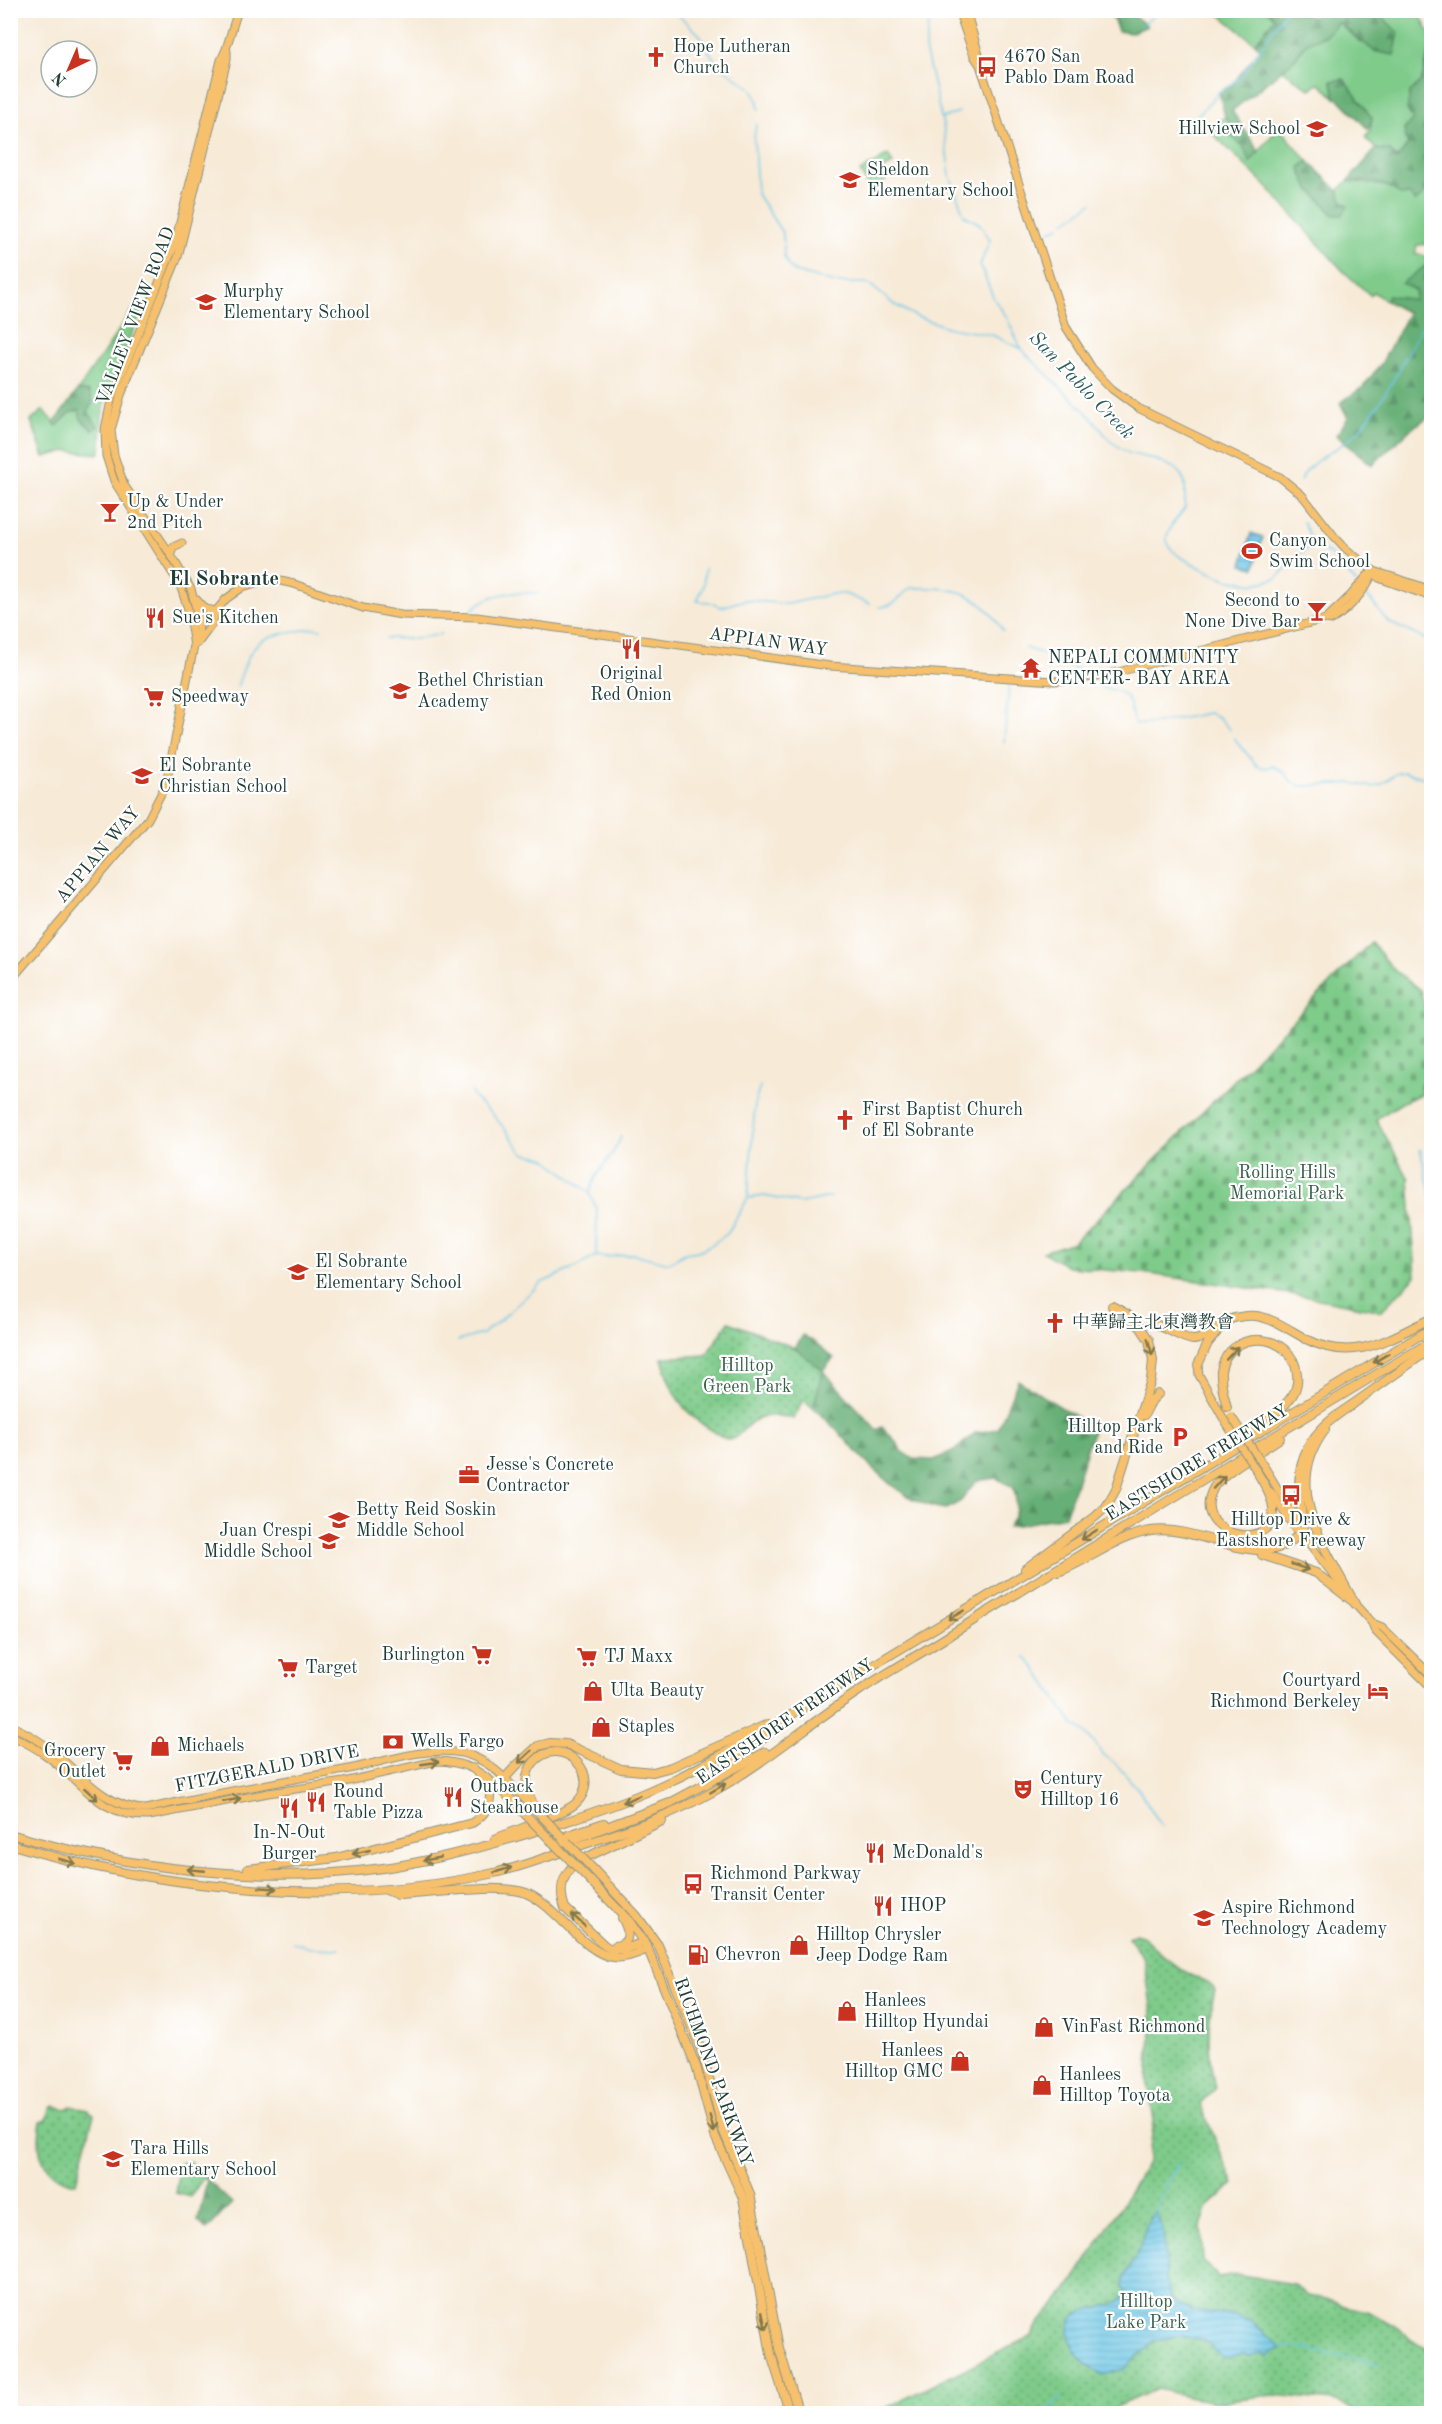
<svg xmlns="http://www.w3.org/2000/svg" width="1442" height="2424" font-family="'Old Standard TT','Noto Serif SC',serif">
  <defs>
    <pattern id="forest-firs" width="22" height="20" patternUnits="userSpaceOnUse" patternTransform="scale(1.5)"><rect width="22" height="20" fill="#66af76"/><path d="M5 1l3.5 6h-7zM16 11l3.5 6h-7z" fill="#539062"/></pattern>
    <pattern id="cemetery-stones" width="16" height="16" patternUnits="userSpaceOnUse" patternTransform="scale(1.5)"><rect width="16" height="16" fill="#7ecb8a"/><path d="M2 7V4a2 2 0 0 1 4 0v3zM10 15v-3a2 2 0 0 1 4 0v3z" fill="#67a672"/></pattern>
    <pattern id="park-dots" width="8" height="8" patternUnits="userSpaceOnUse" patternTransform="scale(1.5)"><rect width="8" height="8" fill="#7ecb8a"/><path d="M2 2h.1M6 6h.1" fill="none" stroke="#67a672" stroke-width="1.8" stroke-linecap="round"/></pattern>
    <pattern id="water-rules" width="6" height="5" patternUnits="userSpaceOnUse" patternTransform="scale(1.5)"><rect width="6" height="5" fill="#67c5e5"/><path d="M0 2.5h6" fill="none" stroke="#54a1ba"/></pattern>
  </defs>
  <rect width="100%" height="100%" fill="#fff"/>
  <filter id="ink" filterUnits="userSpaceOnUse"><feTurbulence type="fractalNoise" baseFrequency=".0167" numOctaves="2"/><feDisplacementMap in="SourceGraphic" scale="12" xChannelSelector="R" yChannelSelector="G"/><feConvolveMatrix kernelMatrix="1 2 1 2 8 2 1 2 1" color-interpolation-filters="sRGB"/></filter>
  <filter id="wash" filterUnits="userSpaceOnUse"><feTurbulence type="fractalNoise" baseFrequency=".008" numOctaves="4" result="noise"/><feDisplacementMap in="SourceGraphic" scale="24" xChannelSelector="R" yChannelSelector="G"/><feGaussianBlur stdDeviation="1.35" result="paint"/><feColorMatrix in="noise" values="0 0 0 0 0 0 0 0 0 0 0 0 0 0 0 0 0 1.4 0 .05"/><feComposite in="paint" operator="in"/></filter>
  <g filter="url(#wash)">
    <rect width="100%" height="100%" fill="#f7ead7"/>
    <!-- grass -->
    <g fill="#7ecb8a" stroke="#4e845f" stroke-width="1.5">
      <path d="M1215,11H1268L1275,18L1255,43Z"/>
      <path d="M1360,11H1418L1431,36V47L1425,65L1413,119L1404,130L1408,145L1397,159L1390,151L1376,149L1365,138L1370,131L1372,118L1332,81L1335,98L1320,83L1310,89L1281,69L1293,61L1307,43L1326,35L1338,22L1360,42Z"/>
      <path d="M1225,117L1235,128L1230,135L1243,146L1250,162L1279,127L1308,161L1300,168L1308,187L1348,205L1343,202L1338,191L1348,181L1426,191L1431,197V244L1417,245L1415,254L1431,257V262L1403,283L1416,291L1414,300L1388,295L1386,301L1373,292L1370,295L1343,271L1267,187L1207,128Z"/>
      <path d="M888,155L893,164L880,171L886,181L871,190L860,172Z"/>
      <path d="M134,308L141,313C130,340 110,378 104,405C100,419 103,445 99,454L67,451L44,457L31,421L43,410L57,426L71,412L80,409L81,419L93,430L97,426L87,411L89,392L78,390Z"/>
    </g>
    <!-- forest -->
    <g fill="url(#forest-firs)" stroke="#427655" stroke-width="1.5">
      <path d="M1360,10L1362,13H1378L1399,33L1394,55L1374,51L1338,22L1326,35L1307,43L1293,61L1232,111L1259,152L1250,162L1243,146L1229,135L1235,128L1225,117L1219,92L1232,85L1260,49L1255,43L1275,18L1268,11H1295L1314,17L1319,11Z"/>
      <path d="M1110,11H1128L1147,26L1131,33L1118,31Z"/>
      <path d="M1431,47V197L1426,192L1415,202L1410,195H1400C1387,181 1367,181 1348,181L1376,149L1390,151L1397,159L1408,145L1404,130L1413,119L1407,110L1410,92L1422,80Z"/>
      <path d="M1344,79L1372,118L1368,129L1339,99L1335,98L1332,81Z"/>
      <path d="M1308,161L1338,191L1343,202L1348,206L1342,215H1334L1308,187L1300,168Z"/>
      <path d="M1431,262V415L1411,429L1372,465L1336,435L1348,418L1340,403L1363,387L1381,364L1408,313L1386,301L1388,295L1414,300L1416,291L1402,283Z"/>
      <path d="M78,390L89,392L93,402L87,411L98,426L93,430L81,419L79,410L71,412L57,426L54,423Z"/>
      <path d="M803,1335L817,1344L834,1358L823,1370L795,1348Z"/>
      <path d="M823,1371L877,1430L882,1427L898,1444L901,1451L913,1459L934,1460L954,1451L975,1433L998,1429L1018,1380L1094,1428L1065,1516L1008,1527C1018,1512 1018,1504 1013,1487L996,1478L976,1481L961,1501L947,1509C890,1505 854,1441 813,1408Z"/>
      <path d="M207,2180L232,2203L207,2230L198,2221Z"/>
    </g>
    <!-- cemetery -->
    <path fill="url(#cemetery-stones)" stroke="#4e845f" stroke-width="1.5" d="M1371,942L1394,970L1420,990L1425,1009L1432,1014L1431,1090L1403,1102L1376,1119L1409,1179L1416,1276L1381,1311L1304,1296L1142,1273L1068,1267L1043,1252L1074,1242Z"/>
    <!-- park -->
    <g fill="url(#park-dots)" stroke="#4e845f" stroke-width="1.5">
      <path d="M729,1322L795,1348L823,1370L813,1408L803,1400L794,1419C777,1414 758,1414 745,1428C740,1433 737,1438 730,1440C724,1439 719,1434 713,1431C682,1413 670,1392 662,1358L706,1355Z"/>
      <path d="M1135,1933L1142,1935C1156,1951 1172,1965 1191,1975C1200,1980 1211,1980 1215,1990C1206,2024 1208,2055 1215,2089L1200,2103L1234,2184L1208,2207L1201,2226L1203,2260L1218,2277L1236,2274L1293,2284L1308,2296L1332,2300L1343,2306L1368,2311L1399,2328L1411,2341L1426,2348C1435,2368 1434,2394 1425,2413H1362L1334,2401L1273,2395L1213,2402L1157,2389L1103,2413L874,2414L1032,2336L1038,2324L1068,2289L1119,2210L1148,2161L1154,2121L1148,2085L1152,2013L1144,1958L1128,1937Z"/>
      <path d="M54,2106L66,2109L71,2106L87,2110L94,2114L76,2183C42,2176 35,2154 41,2122L47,2120L50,2108Z"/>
      <path d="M189,2161L207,2177L206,2179L203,2177L191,2197L175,2193L180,2163Z"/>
    </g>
    <!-- water -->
    <g fill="url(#water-rules)" stroke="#43818c" stroke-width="1.5">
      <path d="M1251,533L1263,537L1254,568L1242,565Z"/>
      <path d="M1155,2211L1163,2230L1167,2287L1171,2298L1179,2304L1194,2311L1227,2314L1252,2321L1255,2326L1280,2346L1278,2350L1270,2352L1267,2357L1262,2353L1249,2356L1243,2354L1228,2359L1223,2358L1203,2340L1178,2336L1154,2341L1124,2369L1103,2375C1082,2367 1063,2342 1071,2320C1087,2301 1119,2313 1126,2292L1123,2288C1124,2270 1131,2269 1137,2254C1144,2239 1144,2224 1155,2211Z"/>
    </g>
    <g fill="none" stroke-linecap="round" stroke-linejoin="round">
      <!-- stream -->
      <g stroke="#67c5e5" stroke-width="1.5">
        <path d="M673,10L699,34L717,64L751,88L757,99L759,110"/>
        <path d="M930,12L925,49L943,125L950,176L964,215L980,224L990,240L980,265L994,299L1006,316L1021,348L1029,357L1093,419L1110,441L1128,453L1153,459L1175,468L1181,475L1185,483V508L1171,526L1166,538L1170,548L1179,556L1207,571L1226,579L1255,584L1277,578L1292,561L1313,544L1329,553L1357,584"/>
        <path d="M1141,26L1161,10"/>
        <path d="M943,118L959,112"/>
        <path d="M756,124L754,139L757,194L783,234L784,257L788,265L795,272L835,283H866L873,287L892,303L915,316L950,328L992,335L1020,348"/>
        <path d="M1180,135L1217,94L1236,81L1247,68L1286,10"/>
        <path d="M1065,222L1092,203"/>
        <path d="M1050,231L1060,226"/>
        <path d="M1300,481C1312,456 1342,450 1359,430C1390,394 1409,349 1432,307"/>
        <path d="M1303,522L1313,543"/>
        <path d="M705,568L703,587L697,601L709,602L721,607L745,600L788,604L832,594H845L870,604"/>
        <path d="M1364,592L1388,622L1425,639L1432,645"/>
        <path d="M879,607C894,608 900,596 910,588C955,587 979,590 1003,631"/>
        <path d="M472,610C490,591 515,592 539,593"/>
        <path d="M386,638L415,639L441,634"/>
        <path d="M1025,648L1062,660L1079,671"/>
        <path d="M1099,686C1107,689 1116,690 1123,694C1133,700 1129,716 1136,724H1152L1209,713L1218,717L1230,730"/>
        <path d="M237,687C249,654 250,637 288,633C300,632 309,626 321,629"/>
        <path d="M1234,738L1257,766L1265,768L1273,766L1282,771L1293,783L1302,786L1352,783L1373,787L1382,784L1397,773L1405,772L1432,780"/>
        <path d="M1004,742L1009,685"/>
        <path d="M471,1092C475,1102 485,1106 492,1114C503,1126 513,1139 523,1153L545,1158L589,1192L597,1209L596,1255"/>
        <path d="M1420,1149L1432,1200"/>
        <path d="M590,1192C595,1170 615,1157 621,1136"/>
        <path d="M750,1198L764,1196L800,1203L831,1197"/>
        <path d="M458,1341L482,1334L499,1321L541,1283L577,1267L596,1256L606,1257L633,1254L669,1263L685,1253L698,1251L711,1245L727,1234L748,1198L755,1103L760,1086"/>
        <path d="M1025,1657L1036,1669L1074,1725L1086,1733L1105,1756L1114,1762L1139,1790L1162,1827"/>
        <path d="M293,1942L312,1948L340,1949"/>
        <path d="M1155,2213L1165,2186L1179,2163"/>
        <path d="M1279,2346L1296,2347"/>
        <path d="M1300,2348L1378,2363"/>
        <path d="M1043,2414L1062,2397"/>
      </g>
    </g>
  </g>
  <g filter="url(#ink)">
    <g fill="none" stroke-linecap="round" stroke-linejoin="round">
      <!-- major casing -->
      <g stroke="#8b9486" stroke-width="9">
        <g id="major">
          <path d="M958,10L974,56L980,65L1066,327L1092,368L1112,389L1138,408L1280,477L1302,495L1334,536L1346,549L1374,571L1379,578L1423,594L1430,592"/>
          <path d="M966,10L979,55V63"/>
          <path d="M171,555L173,547L182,543"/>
          <path d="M1374,571L1420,586L1432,593"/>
          <path d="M196,599L205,609L216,611"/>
          <path d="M1326,619L1351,595L1367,576L1374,571"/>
          <path d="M191,626L216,611L226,599L243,587L259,582L276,580L294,584L363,608L401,615L477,617L830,666L1054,681L1080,679L1114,673L1326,619L1332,620C1350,609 1366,590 1374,571"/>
          <path d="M198,643L199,621L191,589L171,555L124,485L114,455L111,430L121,395L178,257L227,60V51"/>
          <path d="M198,643L212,624L216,611"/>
          <path d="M10,981L148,819L166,784L194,646L188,609L180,585L114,481L106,456L105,429L111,401L174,246L221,60L226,49L238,10"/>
          <path d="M1198,1365L1199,1375L1226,1423"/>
          <path d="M1267,1471L1300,1525L1301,1530"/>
          <path d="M1271,1492L1295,1529L1301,1533L1345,1590"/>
          <path d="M1353,1602L1372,1623L1375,1631L1432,1688"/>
          <path d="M1372,1623L1382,1627L1432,1676"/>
          <path d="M10,1725C25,1732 38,1739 50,1749C79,1772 106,1809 146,1809C213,1793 281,1782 349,1769C384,1762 425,1746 462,1753C493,1760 512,1786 533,1808"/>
          <path d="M10,1735C23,1741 36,1748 47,1756C82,1782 101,1818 149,1816L268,1793L344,1782L436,1761C466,1761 484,1773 505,1793"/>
        </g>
      </g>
      <!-- highway casing -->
      <g stroke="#8b9486" stroke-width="10">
        <g id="highway">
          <path d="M1155,1324C1167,1328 1180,1338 1193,1340C1205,1340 1211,1329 1220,1324C1230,1318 1244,1315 1256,1316C1273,1318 1291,1331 1306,1339C1355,1364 1388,1339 1432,1318"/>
          <path d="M1198,1365L1208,1343L1217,1332"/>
          <path d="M1227,1407C1224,1396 1220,1383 1221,1371C1228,1327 1293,1331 1297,1374C1298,1382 1296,1390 1292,1396C1280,1414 1255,1426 1238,1439"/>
          <path d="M1349,1407L1432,1348"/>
          <path d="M1144,1415L1152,1400L1158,1394"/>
          <path d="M1325,1430C1280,1489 1327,1550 1355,1604"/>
          <path d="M1256,1470C1262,1481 1272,1495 1273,1508C1277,1555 1186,1536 1214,1487C1222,1472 1265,1449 1280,1438"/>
          <path d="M1262,1555L1316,1573L1351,1600"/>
          <path d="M1025,1569L1095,1517L1106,1507L1116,1489L1151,1380L1153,1360L1149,1340L1141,1328L1127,1314L1112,1306"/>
          <path d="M1058,1572C1090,1560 1117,1536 1151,1531C1203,1523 1270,1581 1304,1527C1292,1468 1300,1437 1352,1405"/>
          <path d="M715,1774L767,1736L774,1726"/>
          <path d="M520,1809L505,1793V1778L516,1766L538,1746L550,1743L566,1744L621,1769L653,1772L671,1767L768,1724"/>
          <path d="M10,1834C129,1869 259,1885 383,1868C439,1860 492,1845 546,1828C579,1817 612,1807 644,1793C690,1774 733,1748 776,1724L1432,1328"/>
          <path d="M495,1839C513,1831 562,1815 575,1804C606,1776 561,1732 534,1762C528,1769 525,1779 527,1788C528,1795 533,1802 535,1809"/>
          <path d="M551,1841L604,1823"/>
          <path d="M10,1844C157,1890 344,1908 494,1873C525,1866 555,1854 585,1844C630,1829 674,1814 716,1790C766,1762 810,1723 859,1691C889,1671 922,1653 953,1633C1112,1535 1271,1437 1432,1341"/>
          <path d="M556,1846L670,1803L765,1752"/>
          <path d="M248,1869L336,1858L472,1823C497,1807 495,1784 472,1768"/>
          <path d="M594,1870L637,1916L658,1945L702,2052L723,2130L750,2194L779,2348L799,2414"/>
          <path d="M585,1875L630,1922L648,1949L696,2066L715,2136L743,2198L771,2354L790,2414"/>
          <path d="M386,1890L398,1895C429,1894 501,1883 526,1893C557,1906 583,1953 613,1957C626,1959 637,1953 648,1949"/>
          <path d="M644,1942L625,1949H611L604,1945L565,1908C558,1889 562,1875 577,1862L662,1821"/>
          <path d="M615,1946C632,1944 629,1930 622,1918"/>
        </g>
      </g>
      <!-- major -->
      <use href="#major" stroke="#f7c06c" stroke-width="7"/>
      <!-- highway -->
      <use href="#highway" stroke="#f7c06c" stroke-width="8"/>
      <!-- major-bridge casing -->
      <g stroke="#8b9486" stroke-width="9" stroke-linecap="butt">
        <g id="major-bridge">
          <path d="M1231,1416L1267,1471"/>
          <path d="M1226,1423L1256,1470"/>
        </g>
      </g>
      <!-- highway-bridge casing -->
      <g stroke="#8b9486" stroke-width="10" stroke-linecap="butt">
        <g id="highway-bridge">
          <path d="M520,1809L585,1875"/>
          <path d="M535,1809L562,1837"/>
          <path d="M567,1842L594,1870"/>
        </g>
      </g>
      <!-- major-bridge -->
      <use href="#major-bridge" stroke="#f7c06c" stroke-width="7"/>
      <!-- highway-bridge -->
      <use href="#highway-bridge" stroke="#f7c06c" stroke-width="8"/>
    </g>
    <!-- one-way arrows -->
    <defs><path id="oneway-shaft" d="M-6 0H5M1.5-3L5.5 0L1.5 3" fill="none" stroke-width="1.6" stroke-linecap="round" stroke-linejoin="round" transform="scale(1.5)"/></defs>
    <g stroke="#80784d">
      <use href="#oneway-shaft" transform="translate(1150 1347) rotate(74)"/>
      <use href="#oneway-shaft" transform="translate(1232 1353) rotate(-48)"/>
      <use href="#oneway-shaft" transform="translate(1381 1358) rotate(149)"/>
      <use href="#oneway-shaft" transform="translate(1219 1482) rotate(-48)"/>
      <use href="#oneway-shaft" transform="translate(1089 1535) rotate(148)"/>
      <use href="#oneway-shaft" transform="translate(1300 1567) rotate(19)"/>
      <use href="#oneway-shaft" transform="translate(956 1615) rotate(150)"/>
      <use href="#oneway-shaft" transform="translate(525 1757) rotate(137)"/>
      <use href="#oneway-shaft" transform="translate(430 1763) rotate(-8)"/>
      <use href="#oneway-shaft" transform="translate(718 1788) rotate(-30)"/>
      <use href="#oneway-shaft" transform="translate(91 1794) rotate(42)"/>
      <use href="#oneway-shaft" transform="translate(631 1799) rotate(158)"/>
      <use href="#oneway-shaft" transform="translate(232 1800) rotate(-11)"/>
      <use href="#oneway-shaft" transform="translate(361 1852) rotate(167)"/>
      <use href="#oneway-shaft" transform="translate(432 1859) rotate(169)"/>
      <use href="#oneway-shaft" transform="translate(67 1861) rotate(15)"/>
      <use href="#oneway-shaft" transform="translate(196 1870) rotate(-175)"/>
      <use href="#oneway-shaft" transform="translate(503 1870) rotate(-16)"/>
      <use href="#oneway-shaft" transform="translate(268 1888) rotate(4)"/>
      <use href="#oneway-shaft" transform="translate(578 1920) rotate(-137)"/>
      <use href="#oneway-shaft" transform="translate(712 2124) rotate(75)"/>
      <use href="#oneway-shaft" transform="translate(764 2321) rotate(78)"/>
    </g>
  </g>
  <!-- icons -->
  <defs>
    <g id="church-bare" transform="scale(1.62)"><path d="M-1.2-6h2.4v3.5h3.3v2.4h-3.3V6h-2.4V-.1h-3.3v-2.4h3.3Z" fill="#c8321e" stroke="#fff" stroke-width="2.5" paint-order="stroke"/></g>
    <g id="bus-bare" transform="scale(1.62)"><path d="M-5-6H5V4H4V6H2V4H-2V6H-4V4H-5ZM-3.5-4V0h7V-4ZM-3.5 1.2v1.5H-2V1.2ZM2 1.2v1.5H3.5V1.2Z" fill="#c8321e" stroke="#fff" stroke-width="2.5" paint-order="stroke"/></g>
    <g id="school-bare" transform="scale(1.62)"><path d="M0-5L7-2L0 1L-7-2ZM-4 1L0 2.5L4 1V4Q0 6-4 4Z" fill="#c8321e" stroke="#fff" stroke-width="2.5" paint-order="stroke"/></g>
    <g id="bar-bare" transform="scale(1.62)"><path d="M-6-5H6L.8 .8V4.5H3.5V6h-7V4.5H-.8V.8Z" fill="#c8321e" stroke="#fff" stroke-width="2.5" paint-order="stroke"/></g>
    <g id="stadium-bare" transform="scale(1.62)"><path d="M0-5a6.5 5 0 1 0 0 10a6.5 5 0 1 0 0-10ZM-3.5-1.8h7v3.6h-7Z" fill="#c8321e" stroke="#fff" stroke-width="2.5" paint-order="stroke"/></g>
    <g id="restaurant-bare" transform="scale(1.62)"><path d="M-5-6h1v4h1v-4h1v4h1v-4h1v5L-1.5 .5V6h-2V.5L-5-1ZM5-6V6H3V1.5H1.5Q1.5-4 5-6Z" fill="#c8321e" stroke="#fff" stroke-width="2.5" paint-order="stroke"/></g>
    <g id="temple-bare" transform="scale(1.62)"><path d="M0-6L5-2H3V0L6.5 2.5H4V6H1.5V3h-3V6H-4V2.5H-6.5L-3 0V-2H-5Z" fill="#c8321e" stroke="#fff" stroke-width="2.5" paint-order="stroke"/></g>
    <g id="supermarket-bare" transform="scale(1.62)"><path d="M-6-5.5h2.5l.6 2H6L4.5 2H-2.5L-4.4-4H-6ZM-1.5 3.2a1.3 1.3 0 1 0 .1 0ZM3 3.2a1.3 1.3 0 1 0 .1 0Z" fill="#c8321e" stroke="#fff" stroke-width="2.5" paint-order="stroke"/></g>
    <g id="parking-bare" transform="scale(1.62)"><path d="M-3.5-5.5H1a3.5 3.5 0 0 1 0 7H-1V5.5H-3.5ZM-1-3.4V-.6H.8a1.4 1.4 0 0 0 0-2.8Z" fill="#c8321e" stroke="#fff" stroke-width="2.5" paint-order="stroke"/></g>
    <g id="office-bare" transform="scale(1.62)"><path d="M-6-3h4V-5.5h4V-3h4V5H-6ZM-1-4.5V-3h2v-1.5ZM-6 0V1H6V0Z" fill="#c8321e" stroke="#fff" stroke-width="2.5" paint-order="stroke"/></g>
    <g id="shop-bare" transform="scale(1.62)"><path d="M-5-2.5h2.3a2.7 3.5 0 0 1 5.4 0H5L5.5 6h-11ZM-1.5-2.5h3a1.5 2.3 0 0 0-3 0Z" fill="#c8321e" stroke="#fff" stroke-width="2.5" paint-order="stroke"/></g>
    <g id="hotel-bare" transform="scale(1.62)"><path d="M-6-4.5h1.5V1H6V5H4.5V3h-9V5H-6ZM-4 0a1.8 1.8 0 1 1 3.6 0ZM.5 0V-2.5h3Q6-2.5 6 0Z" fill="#c8321e" stroke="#fff" stroke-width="2.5" paint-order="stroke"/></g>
    <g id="bank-bare" transform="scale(1.62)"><path d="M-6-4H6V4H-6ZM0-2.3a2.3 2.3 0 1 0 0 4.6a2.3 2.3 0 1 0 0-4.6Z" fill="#c8321e" stroke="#fff" stroke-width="2.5" paint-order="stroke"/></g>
    <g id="theatre-bare" transform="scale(1.62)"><path d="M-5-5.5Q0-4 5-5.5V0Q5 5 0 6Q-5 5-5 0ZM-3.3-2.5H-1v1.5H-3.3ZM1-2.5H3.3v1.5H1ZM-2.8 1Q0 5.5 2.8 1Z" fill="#c8321e" stroke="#fff" stroke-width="2.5" paint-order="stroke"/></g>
    <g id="fuel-bare" transform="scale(1.62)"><path d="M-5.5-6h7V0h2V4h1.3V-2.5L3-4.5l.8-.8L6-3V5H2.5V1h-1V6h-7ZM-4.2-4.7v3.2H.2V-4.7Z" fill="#c8321e" stroke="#fff" stroke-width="2.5" paint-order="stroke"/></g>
  </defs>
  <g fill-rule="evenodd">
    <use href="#church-bare" x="656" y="57"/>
    <use href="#bus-bare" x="987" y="67"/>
    <use href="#school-bare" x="1317" y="129"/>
    <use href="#school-bare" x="850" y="180"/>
    <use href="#school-bare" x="206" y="302"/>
    <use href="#bar-bare" x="110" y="512"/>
    <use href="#stadium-bare" x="1252" y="551"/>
    <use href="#bar-bare" x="1317" y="611"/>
    <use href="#restaurant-bare" x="155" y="618"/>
    <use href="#restaurant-bare" x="631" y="649"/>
    <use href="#temple-bare" x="1031" y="668"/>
    <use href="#school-bare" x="400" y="691"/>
    <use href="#supermarket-bare" x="154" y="697"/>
    <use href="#school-bare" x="142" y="776"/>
    <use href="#church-bare" x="845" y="1120"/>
    <use href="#school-bare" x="298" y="1272"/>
    <use href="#church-bare" x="1055" y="1323"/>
    <use href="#parking-bare" x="1180" y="1437"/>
    <use href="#office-bare" x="469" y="1475"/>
    <use href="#bus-bare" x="1291" y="1495"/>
    <use href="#school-bare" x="339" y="1520"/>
    <use href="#school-bare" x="329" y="1541"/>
    <use href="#supermarket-bare" x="482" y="1655"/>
    <use href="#supermarket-bare" x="587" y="1657"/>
    <use href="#supermarket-bare" x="288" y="1668"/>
    <use href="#shop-bare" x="593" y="1691"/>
    <use href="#hotel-bare" x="1378" y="1691"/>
    <use href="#shop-bare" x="601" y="1727"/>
    <use href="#bank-bare" x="393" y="1742"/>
    <use href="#shop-bare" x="160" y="1746"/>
    <use href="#supermarket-bare" x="123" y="1761"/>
    <use href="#theatre-bare" x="1023" y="1789"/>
    <use href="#restaurant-bare" x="453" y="1797"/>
    <use href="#restaurant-bare" x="316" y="1802"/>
    <use href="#restaurant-bare" x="289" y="1808"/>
    <use href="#restaurant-bare" x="875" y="1853"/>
    <use href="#bus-bare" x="693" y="1884"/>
    <use href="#restaurant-bare" x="883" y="1906"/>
    <use href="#school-bare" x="1204" y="1918"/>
    <use href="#shop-bare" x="799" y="1945"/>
    <use href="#fuel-bare" x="698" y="1955"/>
    <use href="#shop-bare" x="847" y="2011"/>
    <use href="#shop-bare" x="1044" y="2027"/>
    <use href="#shop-bare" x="960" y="2061"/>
    <use href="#shop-bare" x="1042" y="2085"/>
    <use href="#school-bare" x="113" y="2159"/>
  </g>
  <g text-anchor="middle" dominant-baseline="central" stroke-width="4.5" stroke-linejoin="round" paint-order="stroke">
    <!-- poi labels -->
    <g font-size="18" fill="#1f3d34" stroke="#fff" text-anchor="start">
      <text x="673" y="47">Hope Lutheran<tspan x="673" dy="21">Church</tspan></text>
      <text x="1004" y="57">4670 San<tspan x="1004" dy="21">Pablo Dam Road</tspan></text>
      <text x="1300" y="129" text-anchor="end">Hillview School</text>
      <text x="867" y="170">Sheldon<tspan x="867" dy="21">Elementary School</tspan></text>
      <text x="223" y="292">Murphy<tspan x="223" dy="21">Elementary School</tspan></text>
      <text x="127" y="502">Up &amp; Under<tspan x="127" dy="21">2nd Pitch</tspan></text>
      <text x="1269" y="541">Canyon<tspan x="1269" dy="21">Swim School</tspan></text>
      <text x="1300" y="601" text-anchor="end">Second to<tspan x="1300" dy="21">None Dive Bar</tspan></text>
      <text x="172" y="618">Sue's Kitchen</text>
      <text x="1048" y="658">NEPALI COMMUNITY<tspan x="1048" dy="21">CENTER- BAY AREA</tspan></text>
      <text x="631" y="674" text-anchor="middle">Original<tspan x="631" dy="21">Red Onion</tspan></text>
      <text x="417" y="681">Bethel Christian<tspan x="417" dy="21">Academy</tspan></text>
      <text x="171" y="697">Speedway</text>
      <text x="159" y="766">El Sobrante<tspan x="159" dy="21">Christian School</tspan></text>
      <text x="862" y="1110">First Baptist Church<tspan x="862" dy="21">of El Sobrante</tspan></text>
      <text x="315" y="1262">El Sobrante<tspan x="315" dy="21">Elementary School</tspan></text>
      <text x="1072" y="1323">中華歸主北東灣教會</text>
      <text x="1163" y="1427" text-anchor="end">Hilltop Park<tspan x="1163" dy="21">and Ride</tspan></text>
      <text x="486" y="1465">Jesse's Concrete<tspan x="486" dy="21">Contractor</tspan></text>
      <text x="356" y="1510">Betty Reid Soskin<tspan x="356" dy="21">Middle School</tspan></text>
      <text x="1291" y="1520" text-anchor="middle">Hilltop Drive &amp;<tspan x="1291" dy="21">Eastshore Freeway</tspan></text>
      <text x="312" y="1531" text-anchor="end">Juan Crespi<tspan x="312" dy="21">Middle School</tspan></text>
      <text x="465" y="1655" text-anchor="end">Burlington</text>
      <text x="604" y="1657">TJ Maxx</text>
      <text x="305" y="1668">Target</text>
      <text x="1361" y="1681" text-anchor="end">Courtyard<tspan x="1361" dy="21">Richmond Berkeley</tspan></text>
      <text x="610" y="1691">Ulta Beauty</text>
      <text x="618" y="1727">Staples</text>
      <text x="410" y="1742">Wells Fargo</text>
      <text x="177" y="1746">Michaels</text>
      <text x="106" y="1751" text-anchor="end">Grocery<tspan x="106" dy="21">Outlet</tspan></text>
      <text x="1040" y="1779">Century<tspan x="1040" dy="21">Hilltop 16</tspan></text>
      <text x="470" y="1787">Outback<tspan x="470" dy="21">Steakhouse</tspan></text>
      <text x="333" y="1792">Round<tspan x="333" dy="21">Table Pizza</tspan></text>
      <text x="289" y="1833" text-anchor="middle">In-N-Out<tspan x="289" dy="21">Burger</tspan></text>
      <text x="892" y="1853">McDonald's</text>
      <text x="710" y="1874">Richmond Parkway<tspan x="710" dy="21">Transit Center</tspan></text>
      <text x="900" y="1906">IHOP</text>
      <text x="1221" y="1908">Aspire Richmond<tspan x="1221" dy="21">Technology Academy</tspan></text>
      <text x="816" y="1935">Hilltop Chrysler<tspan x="816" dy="21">Jeep Dodge Ram</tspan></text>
      <text x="715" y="1955">Chevron</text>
      <text x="864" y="2001">Hanlees<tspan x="864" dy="21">Hilltop Hyundai</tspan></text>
      <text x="1061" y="2027">VinFast Richmond</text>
      <text x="943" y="2051" text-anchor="end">Hanlees<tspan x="943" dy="21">Hilltop GMC</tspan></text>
      <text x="1059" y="2075">Hanlees<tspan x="1059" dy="21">Hilltop Toyota</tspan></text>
      <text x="130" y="2149">Tara Hills<tspan x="130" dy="21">Elementary School</tspan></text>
    </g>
    <!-- street labels -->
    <g font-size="18" fill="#1f3d34" stroke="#fff">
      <text transform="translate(136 316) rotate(-69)">VALLEY VIEW ROAD</text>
      <text transform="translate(768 642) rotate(8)">APPIAN WAY</text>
      <text transform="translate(98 855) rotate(-50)">APPIAN WAY</text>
      <text transform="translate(1197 1463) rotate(-31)">EASTSHORE FREEWAY</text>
      <text transform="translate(785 1722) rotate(-34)">EASTSHORE FREEWAY</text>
      <text transform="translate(267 1769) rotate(-11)">FITZGERALD DRIVE</text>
      <text transform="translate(713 2072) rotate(70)">RICHMOND PARKWAY</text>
    </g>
    <!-- park labels -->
    <g font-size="18" fill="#37604a" stroke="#fff">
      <text x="1287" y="1173">Rolling Hills<tspan x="1287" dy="21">Memorial Park</tspan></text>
      <text x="747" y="1366">Hilltop<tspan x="747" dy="21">Green Park</tspan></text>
      <text x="1146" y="2302">Hilltop<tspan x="1146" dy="21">Lake Park</tspan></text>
    </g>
    <!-- water labels -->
    <g font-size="20" font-style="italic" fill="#315f60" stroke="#fff">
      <text transform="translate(1081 386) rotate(46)">San Pablo Creek</text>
    </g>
    <!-- quarter labels -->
    <g font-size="21" font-weight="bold" fill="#1f3d34" stroke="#fff">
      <text x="224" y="579">El Sobrante</text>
    </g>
  </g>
  <!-- margin -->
  <rect width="1442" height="2424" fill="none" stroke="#fff" stroke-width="36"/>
  <!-- north arrow -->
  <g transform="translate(69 69) rotate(224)"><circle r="28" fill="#ffffff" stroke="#a5b1ae" stroke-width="1.5"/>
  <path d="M0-4.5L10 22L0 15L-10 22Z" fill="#c8321e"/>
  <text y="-9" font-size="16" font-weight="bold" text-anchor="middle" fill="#1f3d34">N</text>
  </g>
</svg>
